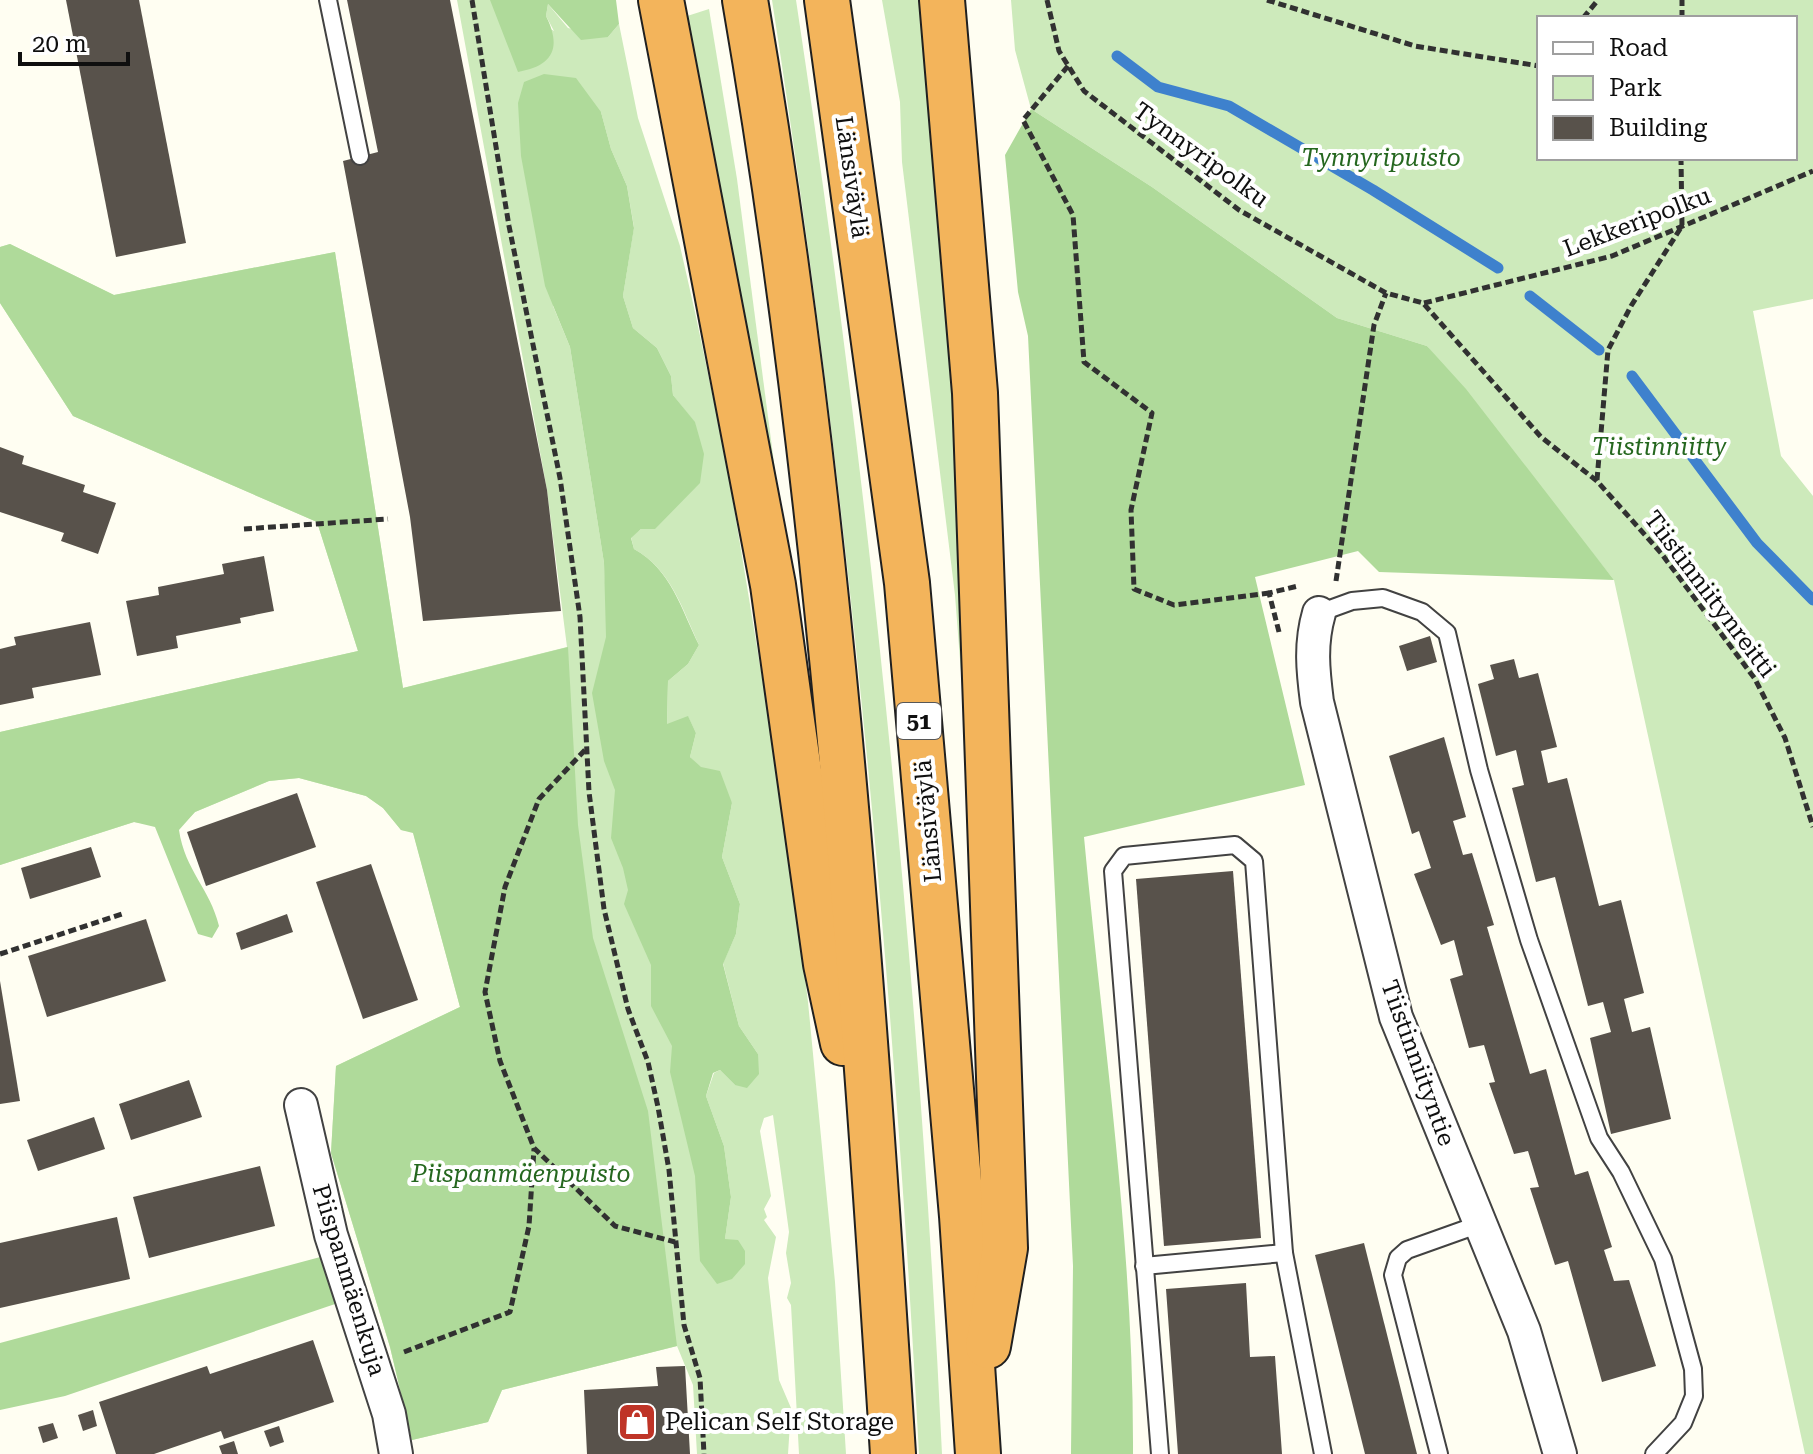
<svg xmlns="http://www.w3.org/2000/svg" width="1813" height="1454" font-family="'Roboto Serif',serif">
  <rect width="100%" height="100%" fill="#fffef2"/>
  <!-- green -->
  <g fill="#cdeabb" fill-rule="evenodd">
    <path d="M457,0H501L554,31L546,16L548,4L568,28L608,37L619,24L638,118L680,246L695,312L726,459L785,817L808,1002L835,1282L846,1454H799L791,1305L787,1298L791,1283L786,1253L789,1232L773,1115L764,1118L760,1131L771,1196L764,1209L767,1217L764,1220L776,1237L768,1278L779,1380L791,1408L788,1454H697L693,1385L677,1346L502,1390L488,1422L412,1440L390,1347L331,1153L336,1066L460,1007L413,832L401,830L383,808L366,796L299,778L269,781L195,812L178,829L134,822L0,865V732L358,651L317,522L73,416L0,303V247L10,244L114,295L335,252L403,688L567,647L547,490ZM601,112L611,149L627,186L634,227L623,296L633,328L657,348L671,376L673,395L695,423L699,483L631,537L634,549C671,569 682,609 699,645L688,664L668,681L667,725L688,717L696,733L690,757L732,803L722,857L740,904L736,934L723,963L739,1026L758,1054L735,1085L720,1070L714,1073L706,1096L724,1146L731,1197L725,1239L607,623L604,563L570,347L553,306Z"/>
    <path d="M772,0H796C869,481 919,968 942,1454H919C893,967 847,482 772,0Z"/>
    <path d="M882,0H925L949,239L970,713L964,711L955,595L902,162L900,102Z"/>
    <path d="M1011,0H1813V299L1753,311L1781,456L1813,496V1454H1805L1614,580L1427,346L1337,318L1152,187L1031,109L1015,50ZM1539,18H1795V158H1539Z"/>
    <path d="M709,9L737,179L782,524L681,18Z"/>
  </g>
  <!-- forest -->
  <g fill="#afda9a">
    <path d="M490,0H616L619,24L608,37L581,40L548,4L546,16C562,48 553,66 518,72Z"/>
    <path d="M544,74L576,78L601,112L611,149L627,186L634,228L623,296L633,328L657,348L671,376L673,395L695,422L704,454L700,483L655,529H641L631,538L634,549C671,569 681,609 699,645L688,664L668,681L667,724L688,716L696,733L690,757L701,767L720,771L732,803L722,857L740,904L736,934L723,964L739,1026L758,1054L759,1074L747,1088L735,1085L720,1070L713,1073L706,1096L724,1146L731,1197L725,1239L738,1240L745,1251V1264L732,1279L717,1284L700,1261L695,1176L670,1072L672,1046L651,1006V965L624,904L628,890L623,868L611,838L615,790L604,761L592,693L606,637L604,563L570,347L545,286L521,156L518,103L524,82Z"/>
    <path d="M1031,109L1152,187L1337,318L1427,346L1466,389L1614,580L1379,572L1358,551L1255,577L1305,785L1084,837C1103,1043 1134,1247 1133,1454H1071L1073,1266L1028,336L1018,292L1005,155Z"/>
    <path d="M10,244L114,295L335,252L403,688L568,647L578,825L593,938L648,1111L677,1346L502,1390L488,1422L412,1440L390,1347L331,1153L336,1066L460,1007L413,833L401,830L383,808L366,796L299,778L269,781L195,812L179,830C185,871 210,888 219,926L212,938L198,934L155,827L134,822L0,865V732L358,651L317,522L73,416L0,303V247Z"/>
    <path d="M324,1256L338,1303L65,1396L0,1410V1343Z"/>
  </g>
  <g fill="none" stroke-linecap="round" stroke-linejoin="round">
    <!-- stream -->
    <g stroke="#3e81cd" stroke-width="11">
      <path d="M1117,56L1158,87L1229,106L1373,190L1498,268"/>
      <path d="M1530,296L1599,350"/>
      <path d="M1632,376L1757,543L1813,600"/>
    </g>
  </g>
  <!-- building -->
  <g fill="#58524b">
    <path d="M66,0H139L186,243L116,257Z"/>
    <path d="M347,0H450L547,490L561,611L423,621L410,517L343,161L378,152Z"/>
    <path d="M0,447L24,456L22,464L85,485L83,492L116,503L98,554L61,541L64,533L0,512Z"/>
    <path d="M264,556L274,611L240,618L241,623L176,636L178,648L137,656L126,601L159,595L158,587L224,574L222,564Z"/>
    <path d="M90,622L101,675L32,688L34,698L0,705V649L16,645L14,637Z"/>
    <path d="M1430,636L1437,662L1407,671L1399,646Z"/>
    <path d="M1514,659L1519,678L1538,673L1557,747L1541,751L1548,783L1567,778L1599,906L1621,900L1644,993L1624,999L1632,1032L1650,1027L1671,1119L1611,1134L1590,1038L1611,1032L1603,1002L1588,1006L1555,877L1536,882L1512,788L1524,785L1516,750L1496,756L1478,684L1494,679L1490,665Z"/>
    <path d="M1444,737L1466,817L1453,821L1463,855L1472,853L1494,925L1487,927L1530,1074L1546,1069L1575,1175L1588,1171L1612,1247L1604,1250L1614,1281L1629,1280L1656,1366L1602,1382L1568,1261L1555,1265L1530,1188L1539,1187L1528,1151L1514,1154L1489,1083L1495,1082L1484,1045L1469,1048L1450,979L1463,975L1454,940L1441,945L1414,874L1431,868L1419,831L1412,834L1389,756Z"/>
    <path d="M297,793L316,847L206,886L187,832Z"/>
    <path d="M91,847L101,877L30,899L21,868Z"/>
    <path d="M371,864L418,1000L363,1019L316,882Z"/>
    <path d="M1233,871L1261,1238L1164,1246L1136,879Z"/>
    <path d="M287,914L293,932L241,950L236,933Z"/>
    <path d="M146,919L166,981L47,1017L28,956Z"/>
    <path d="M0,981L20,1101L0,1104Z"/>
    <path d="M189,1080L202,1117L131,1140L119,1104Z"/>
    <path d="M94,1117L105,1149L38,1171L27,1140Z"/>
    <path d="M260,1166L275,1226L149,1258L133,1197Z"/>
    <path d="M117,1217L130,1279L0,1308V1243Z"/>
    <path d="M1364,1243L1417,1454H1365L1315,1255Z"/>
    <path d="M1246,1283L1250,1357L1275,1356L1282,1454H1178L1166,1289Z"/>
    <path d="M313,1340L334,1402L224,1439L221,1431L154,1454H116L99,1402L207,1366L210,1374Z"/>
    <path d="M685,1366L690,1454H587L584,1390L658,1386L656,1367Z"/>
    <path d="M93,1410L97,1426L83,1431L78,1415Z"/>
    <path d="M53,1423L58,1438L43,1443L38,1427Z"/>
    <path d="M279,1426L284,1442L270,1447L264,1431Z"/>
    <path d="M234,1441L238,1454H222L219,1446Z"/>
  </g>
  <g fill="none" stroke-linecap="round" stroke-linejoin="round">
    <!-- service casing -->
    <g stroke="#424242" stroke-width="20">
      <g id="service">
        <path d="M328,0L360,156"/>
        <path d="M1319,613L1352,601L1383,598L1422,612L1447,633L1479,770L1529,940L1599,1138L1621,1172L1663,1259L1693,1369L1694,1396L1683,1423L1654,1454"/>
        <path d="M1144,1266L1284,1253"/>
        <path d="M1160,1454L1113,871L1124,856L1235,845L1254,861L1284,1253L1323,1454"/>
        <path d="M1439,1454L1393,1275L1398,1258L1407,1250L1480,1224"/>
      </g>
    </g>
    <!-- minor casing -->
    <g stroke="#424242" stroke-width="36">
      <g id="minor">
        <path d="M1319,613C1310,644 1313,671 1317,702L1396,1017L1524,1331L1560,1454"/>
        <path d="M301,1105L331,1235L389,1414L396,1454"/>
      </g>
    </g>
    <!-- motorway casing -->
    <g stroke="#202020" stroke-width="48">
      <g id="motorway">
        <path d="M661,0L773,585L826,964L843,1043"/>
        <path d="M745,0C828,481 862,968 893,1454"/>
        <path d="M827,0L907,583L962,1216L978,1454"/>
        <path d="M942,0L975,393L1005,1248L988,1346"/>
      </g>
    </g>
    <!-- path -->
    <g stroke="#313131" stroke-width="5" stroke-dasharray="8 4" stroke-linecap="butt">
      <path d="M472,0L509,226L560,478L580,617L589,792L604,909L628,1009L648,1062L658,1107L669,1170L684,1325L700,1378L704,1454"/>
      <path d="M1047,0L1059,51L1084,91L1239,210L1386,293L1423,303L1541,437L1597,481L1661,553L1755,679L1785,738L1813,827"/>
      <path d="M1267,0L1415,46L1539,66"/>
      <path d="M1583,18L1598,0"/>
      <path d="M1682,18V0"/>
      <path d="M1068,66L1023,120L1073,215L1084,362L1152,413L1131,510L1134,589L1174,605L1269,593"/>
      <path d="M1424,303L1612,256L1813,171"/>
      <path d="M1597,480L1608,350L1631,306L1682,226L1681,158"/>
      <path d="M244,529L388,519"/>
      <path d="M1336,581L1374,325L1386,293"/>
      <path d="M1279,632L1269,593L1298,586"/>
      <path d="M585,750L539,799L505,887L485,992L500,1061L534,1148L615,1226L675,1242"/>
      <path d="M0,954L122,914"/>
      <path d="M404,1352L510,1312L529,1226L534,1149"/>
    </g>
    <!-- service -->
    <use href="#service" stroke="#fff" stroke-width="16"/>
    <!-- minor -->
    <use href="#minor" stroke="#fff" stroke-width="32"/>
    <!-- motorway -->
    <use href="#motorway" stroke="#f3b45b" stroke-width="44"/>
  </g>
  <!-- icons -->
  <defs>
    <g id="shop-square" transform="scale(2)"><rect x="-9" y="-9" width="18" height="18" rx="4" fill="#bf3427" stroke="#fff"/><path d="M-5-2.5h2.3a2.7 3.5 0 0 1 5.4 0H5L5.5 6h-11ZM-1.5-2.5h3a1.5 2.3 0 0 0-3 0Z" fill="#fff"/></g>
  </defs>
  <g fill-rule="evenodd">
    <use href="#shop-square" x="637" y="1422"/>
  </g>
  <g text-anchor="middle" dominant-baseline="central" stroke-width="8" stroke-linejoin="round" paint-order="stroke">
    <!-- shield labels -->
    <rect fill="#fff" stroke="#575757" stroke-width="2" x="897" y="703" width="44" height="36" rx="6"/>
    <g font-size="22" font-weight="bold" fill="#0f0f0f">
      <text x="919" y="721">51</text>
    </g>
    <!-- street labels -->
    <g font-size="24" fill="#0f0f0f" stroke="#fff">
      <text transform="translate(1201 155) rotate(36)">Tynnyripolku</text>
      <text transform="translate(852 177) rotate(82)">Länsiväylä</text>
      <text transform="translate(1637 222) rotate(-21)">Lekkeripolku</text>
      <text transform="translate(1710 594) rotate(53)">Tiistinniitynreitti</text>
      <text transform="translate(928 821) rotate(-95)">Länsiväylä</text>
      <text transform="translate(1418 1063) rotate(70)">Tiistinniityntie</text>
      <text transform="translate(349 1280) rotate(73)">Piispanmäenkuja</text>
    </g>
    <!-- park labels -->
    <g font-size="24" font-style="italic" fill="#25671f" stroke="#fff">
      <text x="1381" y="158">Tynnyripuisto</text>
      <text x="1659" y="447">Tiistinniitty</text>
      <text x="521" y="1174">Piispanmäenpuisto</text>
    </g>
    <!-- poi labels -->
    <g font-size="24" fill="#0f0f0f" stroke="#fff" text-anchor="start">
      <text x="665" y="1422">Pelican Self Storage</text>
    </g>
  </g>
  <!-- legend -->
  <rect x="1537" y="16" width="260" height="144" fill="#ffffff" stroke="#9f9f9f" stroke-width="2"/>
  <rect x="1553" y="42" width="40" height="12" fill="#ffffff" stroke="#9f9f9f" stroke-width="2"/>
  <text x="1609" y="56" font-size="24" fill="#0f0f0f">Road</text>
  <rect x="1553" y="76" width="40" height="24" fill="#cdeabb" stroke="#9f9f9f" stroke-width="2"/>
  <text x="1609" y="96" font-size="24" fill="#0f0f0f">Park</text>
  <rect x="1553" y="116" width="40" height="24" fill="#58524b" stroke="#9f9f9f" stroke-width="2"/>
  <text x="1609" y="136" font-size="24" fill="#0f0f0f">Building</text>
  <!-- scale -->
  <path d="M20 52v12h108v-12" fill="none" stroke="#0f0f0f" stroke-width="4"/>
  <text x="32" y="52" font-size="24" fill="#0f0f0f" stroke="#ffffff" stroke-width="6" paint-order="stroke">20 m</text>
</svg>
